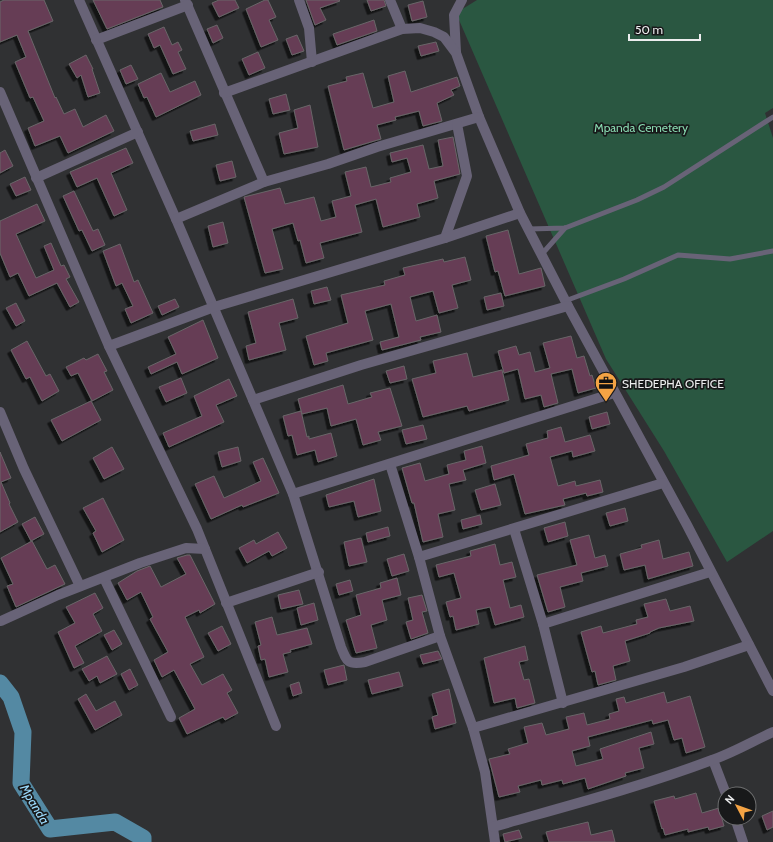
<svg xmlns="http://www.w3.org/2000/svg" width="773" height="842" font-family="Cabin,sans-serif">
  <defs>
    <filter id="shadow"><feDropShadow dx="-3.5" dy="3.5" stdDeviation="0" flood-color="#0009"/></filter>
  </defs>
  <rect width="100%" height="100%" fill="#303133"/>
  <!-- green -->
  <path fill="#2a5741" d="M477,0H773V108L765,113L773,138V531L727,562L664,451L606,359L456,13Z"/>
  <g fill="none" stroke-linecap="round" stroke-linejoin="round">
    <!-- river -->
    <path stroke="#5489a3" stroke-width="17" d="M0,683L11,697L23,732L21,783L50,829L115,822L143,838V842"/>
  </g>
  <!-- building -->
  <g fill="#663c55" stroke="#696668" filter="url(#shadow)">
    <path d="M4,0H44L53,21L28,31L55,98L56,97L64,114L75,109L83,127L106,115L114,131L68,153L60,136L35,146L28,128L44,121L33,97L30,98L15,62L26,57L17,35L0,42V2Z"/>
    <path d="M93,0H160L163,7L107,29Z"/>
    <path d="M219,0H235L239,8L219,17L212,3Z"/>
    <path d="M265,0H268L276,17L269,20L278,40L261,47L246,9Z"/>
    <path d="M306,0H339L340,1L320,8L326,20L315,25Z"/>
    <path d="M367,0H384L386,6L371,11Z"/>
    <path d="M423,1L427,17L412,21L408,5Z"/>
    <path d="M374,20L377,31L337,45L333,34Z"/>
    <path d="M217,25L223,38L213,43L207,29Z"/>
    <path d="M164,27L172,45L178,42L182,50L178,52L186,69L173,74L160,45L154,48L148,34Z"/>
    <path d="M297,35L304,51L292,55L286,39Z"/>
    <path d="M436,42L439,51L421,56L418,46Z"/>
    <path d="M258,52L265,68L249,75L242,59Z"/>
    <path d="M86,55L93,69H92L100,93L88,97L81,75L77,78L69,64Z"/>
    <path d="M131,65L138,79L126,84L120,70Z"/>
    <path d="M405,71L411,92L457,77L460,86L451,90L454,95L437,103L442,121L423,126L419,111L395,117L396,120L377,125L381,139L344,150L328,86L347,81L346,77L363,73L373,108L394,102L388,76Z"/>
    <path d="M161,73L170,92L195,81L201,95L156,117L147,97L144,98L138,84Z"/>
    <path d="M286,94L290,110L273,114L269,99Z"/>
    <path d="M310,105L318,147L284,154L279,133L298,128L294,110Z"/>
    <path d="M215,124L218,135L193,141L190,131Z"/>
    <path d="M453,137L460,174L434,181L438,198L417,204L420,217L383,227L376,199L355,205L362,232L320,243L324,258L306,263L300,240L298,241L293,223L272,229L283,269L265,273L244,197L280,188L285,204L314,197L321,221L336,217L332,201L351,196L345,172L366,167L371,187L391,182L390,178L411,172L407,158L392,162L390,153L423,145L429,169L443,166L438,140Z"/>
    <path d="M126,148L133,163L111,173L127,210L114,216L97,178L77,187L70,172Z"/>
    <path d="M5,150L13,166L0,173V153Z"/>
    <path d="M232,161L236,177L220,181L216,165Z"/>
    <path d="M25,177L31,190L16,196L10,184Z"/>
    <path d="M74,191L93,231L98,229L105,245L92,251L82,230L79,231L63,196Z"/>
    <path d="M37,204L45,221L16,234L36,278L54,270L44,246L51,243L61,266L64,265L70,277L66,279L79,302L70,307L57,283L29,296L18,273L10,277L0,253V221Z"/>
    <path d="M223,222L228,243L213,247L208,226Z"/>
    <path d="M508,230L519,274L541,268L545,286L505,296L498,271L495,272L486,236Z"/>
    <path d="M120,244L134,282L138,280L153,313L131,323L125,309L133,306L122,283L116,286L103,251Z"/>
    <path d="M465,257L471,280L452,285L458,308L439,313L433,291L410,297L416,321L437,315L441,332L420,337L421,340L382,350L380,342L399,337L391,304L365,311L373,340L326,353L328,361L314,365L306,336L348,323L341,295L385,285L384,281L405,275L403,268L443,259L444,262Z"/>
    <path d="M327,287L331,300L314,304L311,291Z"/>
    <path d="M501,293L504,306L487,310L484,297Z"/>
    <path d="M175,299L179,307L162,315L158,306Z"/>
    <path d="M293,299L298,318L279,323L286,350L249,360L246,346L256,343L248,312Z"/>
    <path d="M16,303L25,321L16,326L6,308Z"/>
    <path d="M203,320L218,358L182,374L177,362L151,374L148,367L176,354L168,337Z"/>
    <path d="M571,336L577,358L584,356L590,376L592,375L596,388L578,393L572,369L551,374L558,403L544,407L541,395L525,399L518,369L504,373L498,351L516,346L519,355L530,352L535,372L550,368L543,343Z"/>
    <path d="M27,341L46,376L50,374L59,391L42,401L30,377L26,379L11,350Z"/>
    <path d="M467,353L473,377L502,370L509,400L469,411L467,406L423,417L412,379L436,373L433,361Z"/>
    <path d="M98,354L107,371L104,372L113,390L92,401L78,373L71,376L66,367L84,358L86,360Z"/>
    <path d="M404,366L407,379L390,383L386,371Z"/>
    <path d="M181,378L187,393L166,402L159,387Z"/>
    <path d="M229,379L237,396L216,405L224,422L169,447L163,433L202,416L194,396Z"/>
    <path d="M343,385L348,404L372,397L370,393L390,388L402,426L378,432L381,440L363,445L356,419L331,426L327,408L302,414L298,399Z"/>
    <path d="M91,401L101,420L62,441L51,420Z"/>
    <path d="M301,411L307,437L309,436V439L331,433L337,456L318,462L315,450L297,455L292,435L288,436L283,416Z"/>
    <path d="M607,412L610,424L592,429L589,417Z"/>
    <path d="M423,425L427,439L406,444L402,430Z"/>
    <path d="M561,427L565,442L590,435L595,451L573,457L572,451L550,457L558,486L575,481L576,486L600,480L603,492L587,496L586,493L563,499L565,505L525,514L514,474L494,480L491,466L529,455L526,444L548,438L547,431Z"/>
    <path d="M482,446L486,463L463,470L466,480L449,484L455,510L438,514L443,537L423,542L414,503H412L402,468L420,463L425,481L449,474L447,465L466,460L464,451Z"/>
    <path d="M112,447L124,469L104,479L93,458Z"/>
    <path d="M238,447L241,461L222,467L218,452Z"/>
    <path d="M0,452L11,478L1,482L10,503L9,504L18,522L0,532Z"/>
    <path d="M263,458L279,493L243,507L242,505L211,519L195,484L214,476L224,498L233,494L261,481L253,462Z"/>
    <path d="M374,479L381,511L358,517L354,501L329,507L326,495Z"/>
    <path d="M495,484L501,505L481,510L475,490Z"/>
    <path d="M103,498L124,540L102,552L93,533L96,531L83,508Z"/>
    <path d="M625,508L628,521L610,526L606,513Z"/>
    <path d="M480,515L482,524L463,529L461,520Z"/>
    <path d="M35,517L44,534L31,541L22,524Z"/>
    <path d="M565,522L568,536L548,542L544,528Z"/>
    <path d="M388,527L390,536L368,542L366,533Z"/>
    <path d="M278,532L287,548L272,556L269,551L247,563L239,548L254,540L256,544Z"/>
    <path d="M589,535L595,558L605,555L608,566L581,573L583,581L560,587L565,607L548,612L537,575L577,565L570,540Z"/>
    <path d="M361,538L367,562L349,566L344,542Z"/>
    <path d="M659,540L663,559L689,552L693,566L648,579L645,565L624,570L620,554L642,548L641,545Z"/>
    <path d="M32,541L47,569L55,565L65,584L16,607L7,586L13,584L1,558Z"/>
    <path d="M495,544L500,565L512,562L516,577L503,580L510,608L521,605L524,617L495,625L490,607L476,610L479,624L456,630L453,616L450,617L446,602L461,598L454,573L439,577L436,565L471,556L470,551Z"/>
    <path d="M404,554L409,571L392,576L387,559Z"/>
    <path d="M187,555H190L215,604L200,613L199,610L185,617L204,657L190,664L202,685L223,674L232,690L227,693L238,713L225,720L223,717L187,734L179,718L195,709L174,670L162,677L154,660L168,652L150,619L153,617L141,592L127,600L118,583L137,571L150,566L161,587L186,574L177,558Z"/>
    <path d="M397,578L401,595L382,600L387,620L371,625L377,648L356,653L346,620L361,615L356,595L381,588L380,583Z"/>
    <path d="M350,580L353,591L339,595L336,584Z"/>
    <path d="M299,590L303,604L281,609L278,595Z"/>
    <path d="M95,593L103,608L93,614L102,631L75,646L84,663L74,668L58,632L75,623L66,607Z"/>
    <path d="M422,595L427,611L422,612L428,633L411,639L406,622L413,620L408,598Z"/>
    <path d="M666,599L670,611L690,606L694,621L659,628L650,632V633L625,641L630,661L613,666L616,680L598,685L595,671L592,672L581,632L601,626L603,633L637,624L636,620L648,617L644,604Z"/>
    <path d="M314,603L318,620L301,625L297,608Z"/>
    <path d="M272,617L277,635L307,628L312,644L290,650L291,652L283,654L288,672L269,677L265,659L261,660L258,646L261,645L255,622Z"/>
    <path d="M222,626L231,644L218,651L208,633Z"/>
    <path d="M114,630L122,644L112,650L104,635Z"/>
    <path d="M525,646L528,660L519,662L524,680L529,679L535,703L517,708L515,698L494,703L484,658Z"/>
    <path d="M438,651L442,659L423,664L420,655Z"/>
    <path d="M107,656L117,674L100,683L97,676L89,681L82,669Z"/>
    <path d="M344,665L347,680L328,685L324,670Z"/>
    <path d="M130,669L138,685L129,690L121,674Z"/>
    <path d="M399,672L403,686L372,694L368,680Z"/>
    <path d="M299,682L302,693L293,696L290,685Z"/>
    <path d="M449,689L456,723L435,729L432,717L438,715L432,694Z"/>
    <path d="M664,692L667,703L690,696L705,747L686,753L682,738L674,740L668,720L653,724L652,720L588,737L590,746L572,751L576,766L603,759L600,749L651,732L654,744L639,748L644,768L625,773L626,776L588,789L585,778L563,784L562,780L542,785L541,780L518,786L520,792L499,797L489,759L510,754L508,749L528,743L524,727L542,723L546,735L569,729L566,717L584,713L587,725L610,719L609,714L619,711L616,699L624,697L626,703Z"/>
    <path d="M86,694L96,711L115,701L122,715L95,730L78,699Z"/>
    <path d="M696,793L702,813L719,808L724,826L709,830L708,827L688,832V829L665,835L663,828L662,829L654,801L674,796L675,799Z"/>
    <path d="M773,811V827L767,830L762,816Z"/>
    <path d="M588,822L591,835L612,830L615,842H549L546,832Z"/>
    <path d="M519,830L522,838L505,842L503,834Z"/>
  </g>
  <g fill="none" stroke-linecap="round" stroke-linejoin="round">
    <!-- lane -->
    <g stroke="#686377" stroke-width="5">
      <path d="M529,229L565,228L637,200L664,187L773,117"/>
      <path d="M542,254L565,228"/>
      <path d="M565,301L624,279L678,255L730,259L773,251"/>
    </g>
    <!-- street -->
    <g stroke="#686377" stroke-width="10">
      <path d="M79,0L176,219L293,494L341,647C347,662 348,665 365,662L440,636"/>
      <path d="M185,0L264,182"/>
      <path d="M299,0L309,28L312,62"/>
      <path d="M390,0L402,29"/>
      <path d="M96,40L188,5"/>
      <path d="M456,52L454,15L462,0"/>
      <path d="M0,92L109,346L197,529L276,726"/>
      <path d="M224,93L402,29L420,28L434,32L444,37L456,53L479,117L520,213L568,306L687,525L773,691"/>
      <path d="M36,178L138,132"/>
      <path d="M176,219L264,182L328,164L377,147L479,117"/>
      <path d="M445,238L467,176L457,124"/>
      <path d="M109,346L214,307L445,238L520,213"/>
      <path d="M253,400L361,365L568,306"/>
      <path d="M0,412L24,469L80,586"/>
      <path d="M390,464L419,557L440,636L473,728L485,772L495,842"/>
      <path d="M293,494L614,393"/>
      <path d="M514,529L543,624L563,703"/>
      <path d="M419,557L663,483"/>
      <path d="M104,578L171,717"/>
      <path d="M226,603L319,572"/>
      <path d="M1,621L58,595L140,563L186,548L205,549"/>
      <path d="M543,624L710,572"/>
      <path d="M473,728L684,667L749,645"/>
      <path d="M713,760L726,794"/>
      <path d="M735,818L743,842"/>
      <path d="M493,827C567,806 640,787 712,760C733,753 753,741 773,732"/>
    </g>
  </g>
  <!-- icons -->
  <defs>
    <g id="office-pin" transform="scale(1.15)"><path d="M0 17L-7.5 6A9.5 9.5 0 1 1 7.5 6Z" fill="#f4a344" stroke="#18191a"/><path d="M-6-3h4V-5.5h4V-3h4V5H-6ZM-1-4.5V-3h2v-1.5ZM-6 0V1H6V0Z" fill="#111"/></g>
  </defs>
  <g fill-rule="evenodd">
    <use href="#office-pin" x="606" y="383"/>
  </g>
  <g text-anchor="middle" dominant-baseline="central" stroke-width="3.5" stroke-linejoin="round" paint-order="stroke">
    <!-- park labels -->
    <g font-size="12" fill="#89dab1" stroke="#18191a">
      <text x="641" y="127">Mpanda Cemetery</text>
    </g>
    <!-- poi labels -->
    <g font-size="12" fill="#ecedee" stroke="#18191a" text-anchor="start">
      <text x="622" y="383">SHEDEPHA OFFICE</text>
    </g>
    <!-- water labels -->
    <g font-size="13" font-style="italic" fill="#9bdafc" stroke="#18191a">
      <text transform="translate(35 804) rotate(59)">Mpanda</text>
    </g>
  </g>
  <!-- north arrow -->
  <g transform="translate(737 806) rotate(311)"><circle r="19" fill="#18191a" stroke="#6d6e6f"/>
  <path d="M0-3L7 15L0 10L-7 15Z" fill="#f4a344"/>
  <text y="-6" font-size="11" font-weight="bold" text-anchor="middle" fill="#ecedee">N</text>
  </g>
  <!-- scale -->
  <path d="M629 34v6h71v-6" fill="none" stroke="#ecedee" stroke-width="2"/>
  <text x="635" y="34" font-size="12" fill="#ecedee" stroke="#18191a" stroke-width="3" paint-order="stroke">50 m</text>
</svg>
